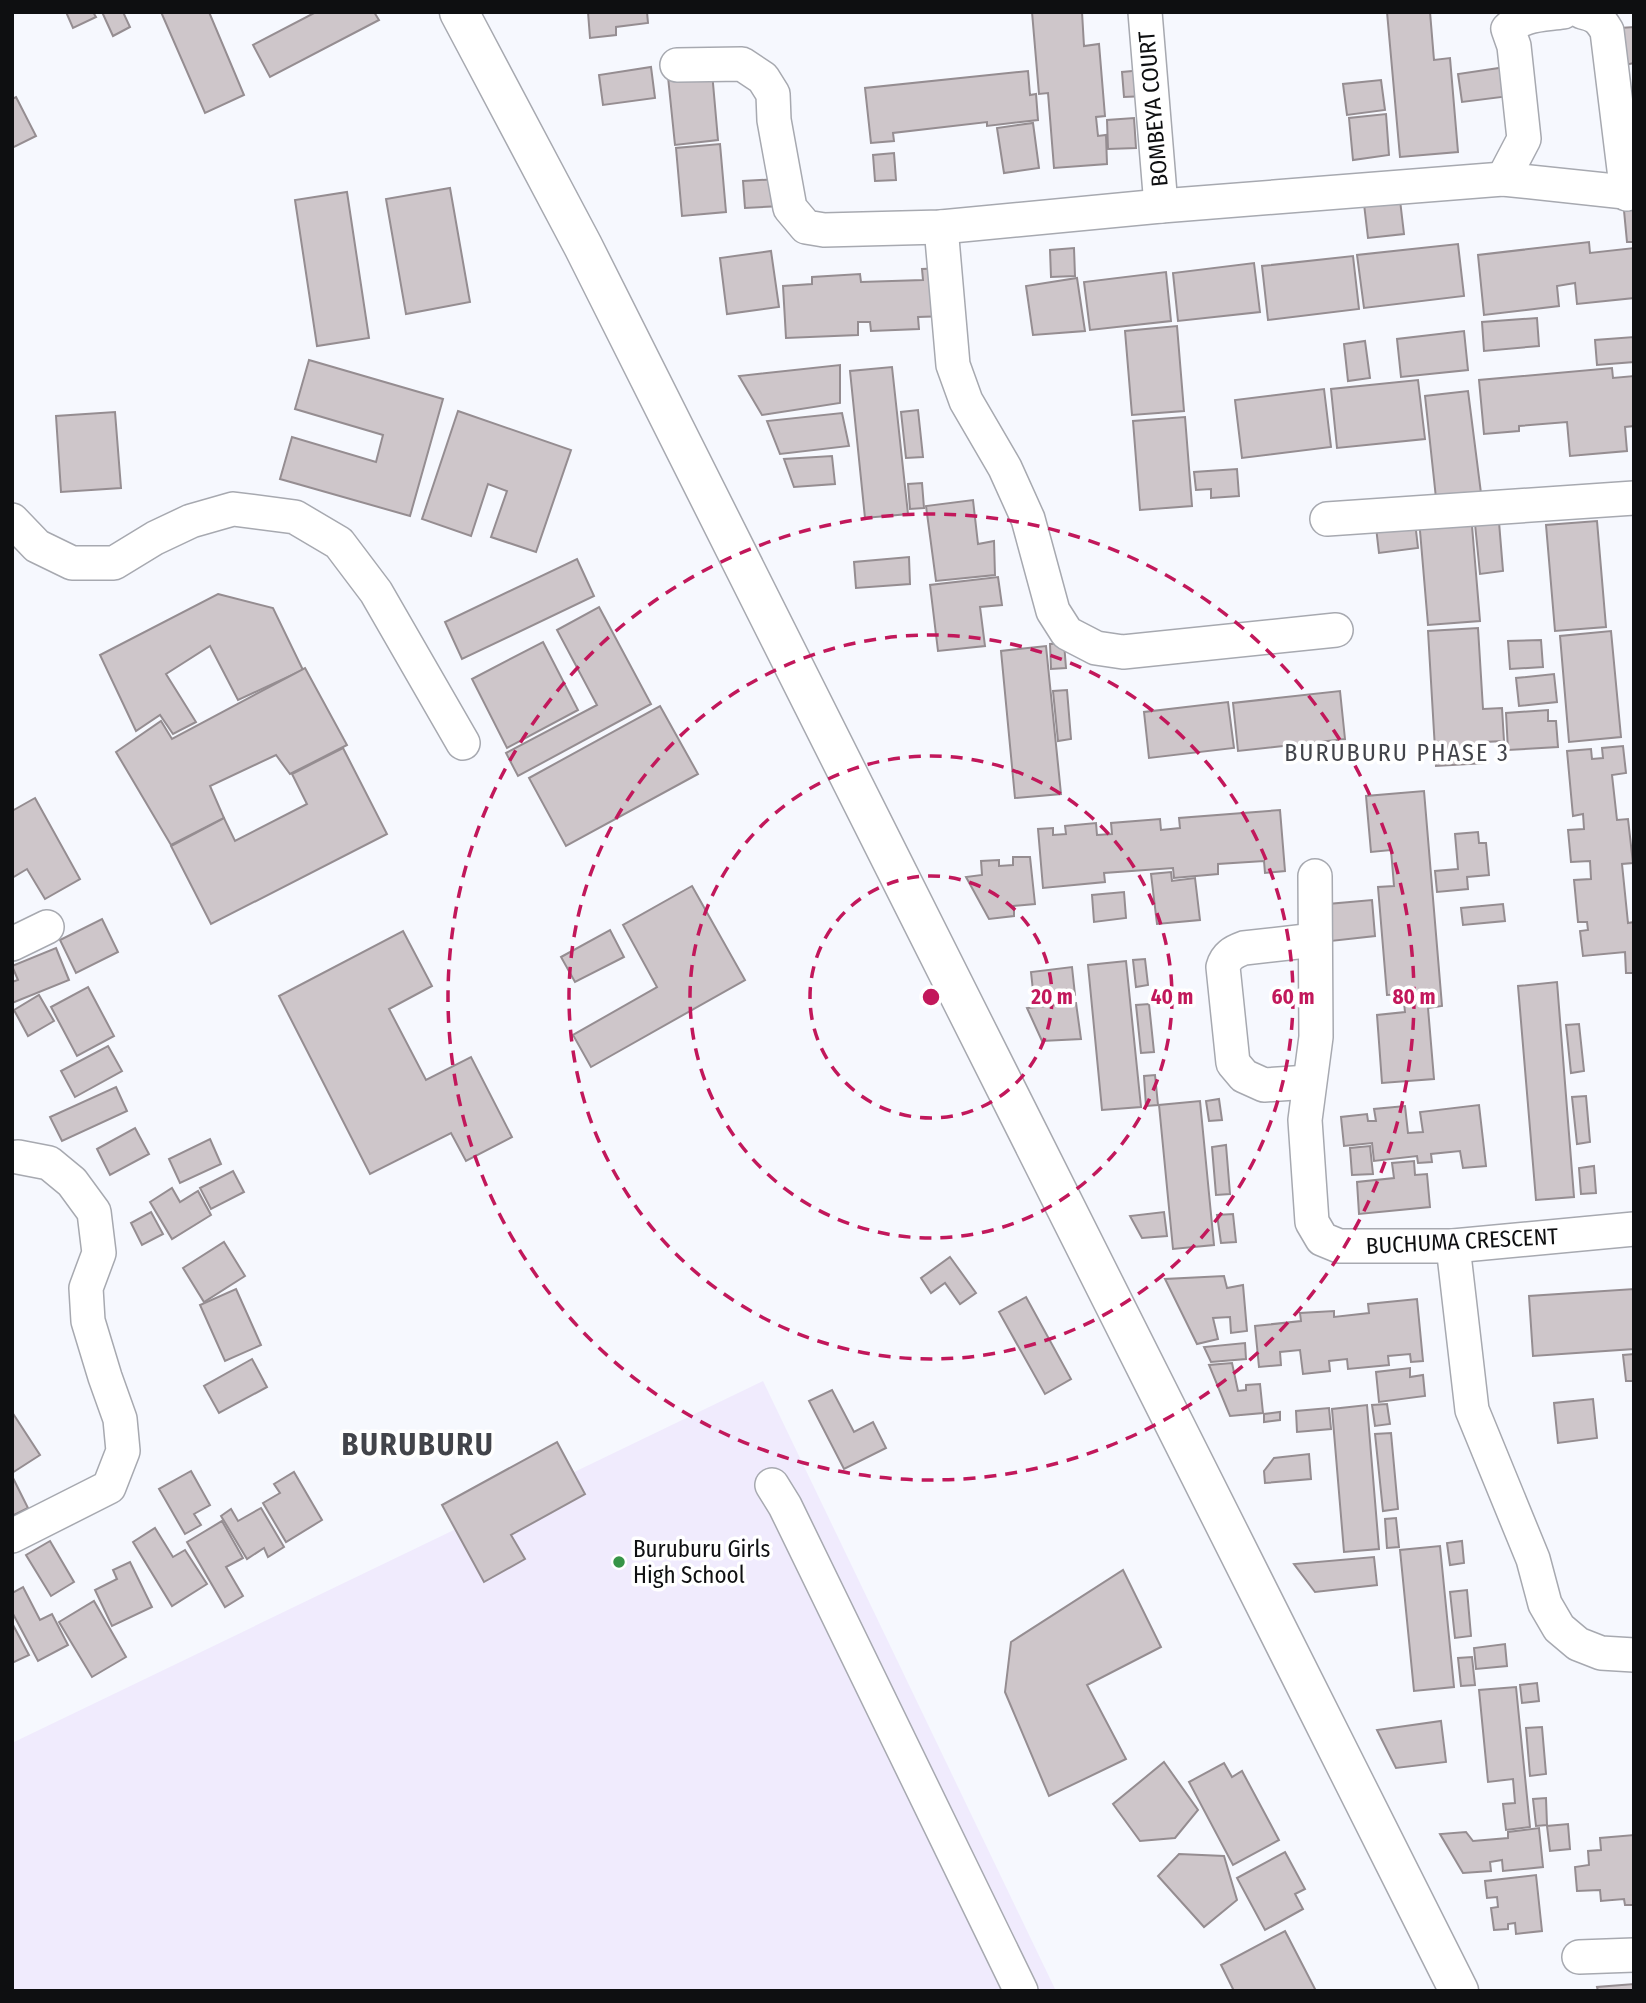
<svg xmlns="http://www.w3.org/2000/svg" width="1646" height="2003" font-family="'Fira Sans Condensed',sans-serif">
  <rect width="100%" height="100%" fill="#f6f8fe"/>
  <!-- education -->
  <path fill="#f0ebfd" d="M763,1381L1056,1991H12V1743Z"/>
  <!-- building -->
  <g fill="#cec6ca" stroke="#958d91" stroke-width="2">
    <path d="M66,12H93L96,17L73,28Z"/>
    <path d="M102,12H123L130,27L113,36Z"/>
    <path d="M161,12H209L244,95L205,113Z"/>
    <path d="M316,12H374L379,20L270,77L253,45Z"/>
    <path d="M588,12H647L648,23L616,27V35L590,38Z"/>
    <path d="M1032,12H1082L1084,46L1099,44L1105,116L1096,117L1098,136L1106,135L1107,164L1054,168L1048,93L1039,94Z"/>
    <path d="M1387,12H1430L1434,60L1450,58L1458,152L1400,157Z"/>
    <path d="M1634,27V63L1625,65L1620,28Z"/>
    <path d="M651,67L655,98L603,105L599,75Z"/>
    <path d="M1506,67L1510,96L1462,102L1458,74Z"/>
    <path d="M1143,70L1146,96L1124,97L1122,72Z"/>
    <path d="M1028,71L1030,95L1036,94L1038,120L987,126V122L893,133L894,141L871,143L865,88Z"/>
    <path d="M712,72L718,140L675,145L668,77Z"/>
    <path d="M1381,80L1385,110L1347,115L1343,84Z"/>
    <path d="M16,97L36,136L12,148V99Z"/>
    <path d="M1386,114L1389,155L1353,160L1349,118Z"/>
    <path d="M1134,118L1136,148L1108,149L1107,120Z"/>
    <path d="M1033,123L1039,168L1004,173L997,128Z"/>
    <path d="M720,144L726,212L682,216L676,148Z"/>
    <path d="M894,153L896,180L875,181L873,155Z"/>
    <path d="M779,179L781,206L745,208L743,181Z"/>
    <path d="M450,188L470,302L406,314L386,199Z"/>
    <path d="M347,192L369,338L317,346L295,200Z"/>
    <path d="M1634,198V242H1627L1623,200Z"/>
    <path d="M1400,200L1404,234L1368,238L1364,204Z"/>
    <path d="M1589,242L1590,253L1634,248V298L1577,304L1575,283L1557,286L1559,306L1484,315L1478,255Z"/>
    <path d="M1458,244L1464,296L1364,308L1357,255Z"/>
    <path d="M1074,248L1075,276L1051,277L1050,250Z"/>
    <path d="M771,251L779,307L727,314L720,258Z"/>
    <path d="M1353,256L1359,309L1268,320L1262,266Z"/>
    <path d="M1254,263L1260,312L1178,321L1173,273Z"/>
    <path d="M945,268L947,316L918,317L919,329L871,331L870,322H858V335L786,338L783,286L812,284V277L860,274L861,282L923,280L922,269Z"/>
    <path d="M1166,272L1171,321L1090,330L1084,282Z"/>
    <path d="M1077,278L1085,331L1033,335L1026,286Z"/>
    <path d="M1537,318L1539,346L1484,351L1482,322Z"/>
    <path d="M1177,326L1184,411L1132,415L1125,331Z"/>
    <path d="M1464,331L1468,370L1401,377L1397,339Z"/>
    <path d="M1634,337V362L1597,365L1595,340Z"/>
    <path d="M1365,341L1370,378L1348,381L1344,344Z"/>
    <path d="M309,360L443,399L410,516L280,479L292,437L376,462L383,435L295,409Z"/>
    <path d="M840,365V403L762,415L739,376Z"/>
    <path d="M892,367L908,514L865,518L850,371Z"/>
    <path d="M1612,368L1613,378L1634,376V426L1625,427L1627,451L1570,456L1567,422L1519,426V431L1484,434L1479,380Z"/>
    <path d="M1418,380L1425,439L1337,448L1331,389Z"/>
    <path d="M1324,389L1331,447L1242,458L1235,400Z"/>
    <path d="M1468,391L1481,493L1436,498L1425,396Z"/>
    <path d="M918,410L923,457L906,458L901,412Z"/>
    <path d="M458,411L571,450L536,552L491,537L507,491L488,484L471,536L422,519Z"/>
    <path d="M115,412L121,488L61,492L56,416Z"/>
    <path d="M842,413L849,446L780,454L767,421Z"/>
    <path d="M1185,417L1192,506L1140,510L1133,421Z"/>
    <path d="M832,456L835,484L794,487L784,459Z"/>
    <path d="M1237,469L1239,496L1211,498V489L1196,490L1194,472Z"/>
    <path d="M922,483L924,508L910,509L908,484Z"/>
    <path d="M973,500L978,544L994,541L995,575L936,581L926,506Z"/>
    <path d="M1471,514L1480,621L1428,625L1419,519Z"/>
    <path d="M1597,521L1606,627L1555,631L1546,525Z"/>
    <path d="M1415,522L1418,548L1379,553L1376,527Z"/>
    <path d="M1499,522L1503,571L1480,574L1475,524Z"/>
    <path d="M909,557L910,584L856,588L854,562Z"/>
    <path d="M577,559L594,596L462,659L445,622Z"/>
    <path d="M998,577L1002,605L980,607L985,646L938,651L930,585Z"/>
    <path d="M218,594L273,608L303,670L238,700L210,646L166,674L196,722L173,734L160,715L136,731L100,655Z"/>
    <path d="M599,607L651,704L518,776L506,753L597,705L557,630Z"/>
    <path d="M1478,628L1483,709L1502,708L1504,741L1484,742L1485,763L1436,766L1428,631Z"/>
    <path d="M1611,631L1621,737L1569,742L1560,636Z"/>
    <path d="M1541,640L1543,667L1510,669L1508,641Z"/>
    <path d="M543,642L578,710L507,748L472,679Z"/>
    <path d="M1064,643L1066,668L1051,669L1050,644Z"/>
    <path d="M1046,646L1061,794L1015,798L1001,651Z"/>
    <path d="M305,668L347,745L290,774L276,755L210,786L224,818L171,845L116,752L161,721L172,739Z"/>
    <path d="M1554,674L1557,702L1519,706L1516,678Z"/>
    <path d="M1067,690L1071,739L1058,741L1053,691Z"/>
    <path d="M1340,691L1345,739L1238,751L1233,703Z"/>
    <path d="M1228,702L1234,748L1149,758L1144,712Z"/>
    <path d="M660,706L698,774L566,846L529,778Z"/>
    <path d="M1548,710V721H1556L1558,747L1508,750L1506,713Z"/>
    <path d="M1623,746L1626,773L1612,775L1617,820L1628,819L1633,863L1622,864L1628,923L1634,922V973H1626L1625,952L1583,956L1580,931L1588,930L1587,922H1578L1574,880L1591,879L1590,861L1571,862L1568,830L1584,829L1583,814L1573,816L1567,751L1591,749L1592,759L1603,758L1602,748Z"/>
    <path d="M343,748L387,834L211,924L171,846L224,818L235,841L307,804L292,774Z"/>
    <path d="M1424,791L1442,1006L1428,1008L1434,1079L1382,1083L1377,1015L1405,1012L1403,994L1387,995L1378,887L1394,886L1391,850L1371,852L1366,796Z"/>
    <path d="M35,798L80,879L45,899L27,869L12,878V811Z"/>
    <path d="M1280,810L1285,871L1265,873L1264,861L1218,864V874L1174,878L1173,868L1104,873L1105,882L1043,888L1038,829L1053,828V835L1066,834L1065,826L1096,823L1097,835L1112,834L1111,823L1160,819L1161,830L1180,828L1179,818Z"/>
    <path d="M1478,832L1479,843H1486L1489,875L1467,877L1468,889L1437,892L1435,871L1458,869L1455,834Z"/>
    <path d="M1013,857H1030L1035,904L1014,906V916L989,919L966,877L982,875L981,861L999,860V866L1013,865Z"/>
    <path d="M1171,872L1172,881L1195,878L1200,920L1157,924L1151,874Z"/>
    <path d="M692,886L745,980L591,1067L573,1035L657,987L623,925Z"/>
    <path d="M1124,892L1126,918L1094,922L1092,895Z"/>
    <path d="M1372,900L1375,936L1331,941L1328,904Z"/>
    <path d="M1503,904L1505,921L1463,925L1461,908Z"/>
    <path d="M102,919L118,952L76,973L60,940Z"/>
    <path d="M610,930L624,957L575,982L561,957Z"/>
    <path d="M403,931L432,986L389,1009L426,1080L471,1057L512,1137L466,1161L451,1133L370,1174L279,996Z"/>
    <path d="M56,948L69,980L12,1003V982L18,980L12,966Z"/>
    <path d="M1145,959L1148,985L1136,987L1133,960Z"/>
    <path d="M1126,961L1141,1107L1102,1110L1088,965Z"/>
    <path d="M1072,967L1075,995L1034,1000L1031,972Z"/>
    <path d="M1557,982L1574,1197L1536,1200L1518,986Z"/>
    <path d="M88,987L114,1036L77,1056L51,1007Z"/>
    <path d="M39,995L54,1021L28,1036L14,1010Z"/>
    <path d="M1076,1003L1081,1039L1042,1041L1027,1008Z"/>
    <path d="M1149,1004L1154,1052L1141,1053L1136,1005Z"/>
    <path d="M1579,1024L1584,1071L1571,1073L1566,1025Z"/>
    <path d="M108,1046L122,1071L75,1097L61,1071Z"/>
    <path d="M1155,1075L1158,1105L1146,1106L1144,1076Z"/>
    <path d="M116,1087L127,1111L62,1141L50,1117Z"/>
    <path d="M1586,1096L1590,1142L1577,1144L1572,1097Z"/>
    <path d="M1219,1099L1222,1120L1209,1121L1206,1101Z"/>
    <path d="M1200,1101L1214,1245L1173,1249L1159,1105Z"/>
    <path d="M1479,1105L1486,1166L1463,1168L1460,1151L1431,1154L1432,1162L1418,1163L1417,1156L1374,1161L1372,1143L1344,1146L1341,1117L1367,1114L1368,1121H1376L1374,1109L1405,1106L1408,1133L1423,1132L1420,1112Z"/>
    <path d="M135,1128L149,1154L110,1175L97,1149Z"/>
    <path d="M210,1139L221,1164L180,1183L169,1159Z"/>
    <path d="M1226,1145L1230,1194L1216,1195L1212,1147Z"/>
    <path d="M1370,1146L1373,1174L1352,1175L1350,1148Z"/>
    <path d="M1414,1161L1415,1175L1427,1174L1430,1207L1359,1214L1357,1182L1394,1178L1392,1163Z"/>
    <path d="M1594,1166L1596,1193L1581,1194L1579,1168Z"/>
    <path d="M233,1171L244,1192L211,1209L200,1188Z"/>
    <path d="M172,1188L180,1202L198,1191L211,1215L172,1239L150,1202Z"/>
    <path d="M151,1212L163,1234L142,1245L131,1223Z"/>
    <path d="M1164,1212L1167,1236L1142,1238L1130,1216Z"/>
    <path d="M1233,1214L1236,1242L1221,1243L1217,1215Z"/>
    <path d="M224,1242L245,1276L204,1302L183,1268Z"/>
    <path d="M950,1257L976,1293L960,1304L945,1283L931,1293L921,1278Z"/>
    <path d="M1224,1276L1227,1288L1243,1285L1247,1331L1231,1333L1230,1317L1213,1318L1218,1339L1197,1344L1165,1279Z"/>
    <path d="M236,1289L261,1345L225,1361L200,1305Z"/>
    <path d="M1634,1289V1349L1533,1356L1529,1296Z"/>
    <path d="M1026,1297L1071,1379L1045,1394L999,1312Z"/>
    <path d="M1417,1299L1423,1361L1411,1362L1410,1354L1388,1356L1389,1365L1348,1369L1347,1359L1329,1361L1330,1371L1303,1374L1300,1350L1280,1352L1281,1365L1259,1367L1255,1326L1301,1321L1300,1313L1334,1311V1317L1369,1313L1368,1304Z"/>
    <path d="M1245,1343L1246,1359L1211,1362L1204,1347Z"/>
    <path d="M1634,1354V1381H1626L1623,1355Z"/>
    <path d="M252,1359L267,1387L219,1413L204,1386Z"/>
    <path d="M1232,1363L1238,1391L1246,1390V1385L1260,1384L1263,1413L1230,1416L1209,1365Z"/>
    <path d="M1410,1368V1377L1423,1375L1425,1396L1379,1402L1376,1372Z"/>
    <path d="M832,1390L854,1432L873,1422L886,1448L844,1469L809,1401Z"/>
    <path d="M1593,1399L1597,1438L1558,1443L1554,1403Z"/>
    <path d="M1387,1404L1390,1424L1375,1426L1372,1405Z"/>
    <path d="M1367,1405L1379,1549L1344,1552L1332,1409Z"/>
    <path d="M1329,1408L1331,1429L1297,1432L1296,1411Z"/>
    <path d="M12,1412L40,1455L12,1473Z"/>
    <path d="M1280,1412V1420L1264,1422V1414Z"/>
    <path d="M1391,1433L1398,1509L1383,1511L1375,1434Z"/>
    <path d="M557,1442L585,1494L511,1535L525,1559L484,1582L442,1505Z"/>
    <path d="M1309,1454L1311,1479L1265,1483L1264,1471L1274,1458Z"/>
    <path d="M191,1471L210,1505L194,1514L201,1525L185,1534L159,1489Z"/>
    <path d="M294,1472L322,1520L286,1542L263,1503L280,1493L274,1484Z"/>
    <path d="M12,1476L28,1508L12,1516Z"/>
    <path d="M261,1508L284,1547L268,1557L264,1548L247,1559L221,1516L231,1509L238,1521Z"/>
    <path d="M1396,1518L1399,1547L1387,1548L1385,1519Z"/>
    <path d="M222,1521L243,1558L226,1567L243,1596L225,1607L187,1542Z"/>
    <path d="M155,1528L173,1557L185,1550L207,1584L172,1606L133,1542Z"/>
    <path d="M50,1541L74,1582L51,1596L26,1555Z"/>
    <path d="M1462,1541L1464,1563L1450,1565L1447,1543Z"/>
    <path d="M1440,1546L1454,1687L1414,1691L1400,1550Z"/>
    <path d="M1374,1557L1377,1585L1315,1592L1294,1564Z"/>
    <path d="M130,1562L152,1607L112,1626L95,1590L117,1579L113,1570Z"/>
    <path d="M1123,1570L1161,1647L1087,1685L1126,1759L1049,1796L1005,1692L1011,1642Z"/>
    <path d="M23,1587L40,1620L52,1614L68,1645L38,1661L12,1612V1593Z"/>
    <path d="M1467,1590L1471,1636L1455,1638L1450,1592Z"/>
    <path d="M94,1601L126,1657L92,1677L59,1622Z"/>
    <path d="M12,1623L29,1655L12,1663Z"/>
    <path d="M1505,1644L1507,1666L1476,1669L1474,1648Z"/>
    <path d="M1472,1657L1475,1685L1461,1686L1458,1658Z"/>
    <path d="M1537,1683L1539,1701L1522,1703L1520,1685Z"/>
    <path d="M1516,1687L1530,1827L1506,1830L1503,1804L1515,1803L1513,1779L1488,1782L1479,1690Z"/>
    <path d="M1441,1721L1446,1762L1396,1768L1377,1730Z"/>
    <path d="M1542,1727L1546,1774L1530,1776L1526,1728Z"/>
    <path d="M1164,1762L1198,1810L1175,1838L1140,1841L1113,1804Z"/>
    <path d="M1224,1763L1232,1777L1242,1771L1279,1840L1233,1865L1189,1782Z"/>
    <path d="M1546,1798L1547,1825L1536,1826L1533,1799Z"/>
    <path d="M1568,1824L1570,1849L1550,1851L1547,1826Z"/>
    <path d="M1539,1828L1543,1867L1503,1871L1502,1860L1490,1862L1491,1871L1463,1873L1440,1834L1466,1832L1473,1841L1508,1838V1832Z"/>
    <path d="M1634,1835V1905H1625L1624,1899L1601,1901L1600,1890L1577,1891L1575,1867L1589,1865L1588,1851L1601,1850L1600,1838Z"/>
    <path d="M1285,1852L1305,1889L1295,1894L1303,1909L1265,1930L1237,1878Z"/>
    <path d="M1179,1854L1224,1856L1237,1900L1204,1927L1158,1876Z"/>
    <path d="M1536,1875L1542,1931L1516,1934L1515,1923L1508,1924V1929L1494,1930L1491,1908L1498,1907L1497,1897L1487,1898L1485,1881Z"/>
    <path d="M1285,1931L1316,1991H1234L1221,1965Z"/>
    <path d="M1634,1984V1991H1598L1597,1987Z"/>
  </g>
  <g fill="none" stroke-linecap="round" stroke-linejoin="round">
    <!-- street casing -->
    <g stroke="#a7a9b0" stroke-width="36">
      <g id="street">
        <path d="M1145,12L1161,206"/>
        <path d="M1582,12C1596,15 1600,19 1607,31L1627,194"/>
        <path d="M677,65L742,64L763,78L773,94L774,120L790,208L806,227L824,230L941,227L1161,206L1503,179L1634,193"/>
        <path d="M1503,179L1524,139L1514,46L1508,29C1522,14 1543,15 1563,12"/>
        <path d="M941,227L953,365L966,401L1005,468L1028,519L1053,611L1067,633L1096,648L1123,652L1336,630"/>
        <path d="M1327,519L1634,498"/>
        <path d="M12,520L37,546L72,563H114L155,538L191,521L233,509L295,517L339,543L376,592L463,743"/>
        <path d="M1315,876L1316,1037L1305,1120L1312,1222L1322,1239L1339,1246H1453L1634,1229"/>
        <path d="M12,944L47,927"/>
        <path d="M1309,1082L1264,1085L1244,1076L1233,1063L1223,967C1226,956 1233,952 1244,948L1315,940"/>
        <path d="M1453,1246L1472,1410L1533,1559L1545,1604L1559,1628L1578,1644L1601,1653L1634,1655"/>
        <path d="M772,1485L785,1506L1021,1991"/>
        <path d="M12,1536L109,1487L123,1451L120,1419L105,1377L88,1321L86,1288L99,1253L94,1212L72,1182L49,1163L18,1157"/>
        <path d="M1579,1957L1634,1955"/>
      </g>
    </g>
    <!-- secondary casing -->
    <g stroke="#a7a9b0" stroke-width="41">
      <path id="secondary" d="M459,12L583,246L1459,1991"/>
    </g>
    <!-- street -->
    <use href="#street" stroke="#fff" stroke-width="33"/>
    <!-- secondary -->
    <use href="#secondary" stroke="#fff" stroke-width="38"/>
  </g>
  <!-- distance rings -->
  <g fill="none" stroke="#c2185b" stroke-width="3.5" stroke-dasharray="12 9">
    <circle cx="931" cy="997" r="121"/>
    <circle cx="931" cy="997" r="241"/>
    <circle cx="931" cy="997" r="362"/>
    <circle cx="931" cy="997" r="483"/>
  </g>
  <!-- markers -->
  <circle fill="#369447" stroke="#fff" stroke-width="2.5" cx="619" cy="1562" r="7"/>
  <g text-anchor="middle" dominant-baseline="central" stroke-width="7" stroke-linejoin="round" paint-order="stroke">
    <!-- street labels -->
    <g font-size="23" fill="#0e0f11" stroke="#fff">
      <text transform="translate(1153 109) rotate(-95)">BOMBEYA COURT</text>
      <text transform="translate(1462 1241) rotate(-3)">BUCHUMA CRESCENT</text>
    </g>
    <!-- poi labels -->
    <g font-size="23" fill="#0e0f11" stroke="#fff" text-anchor="start">
      <text x="633" y="1549">Buruburu Girls<tspan x="633" dy="26">High School</tspan></text>
    </g>
    <!-- neighbourhood labels -->
    <g font-size="24" letter-spacing="2" fill="#42444a" stroke="#fff">
      <text x="1397" y="753">BURUBURU PHASE 3</text>
    </g>
    <!-- district labels -->
    <g font-size="30" font-weight="bold" letter-spacing="2" fill="#42444a" stroke="#fff">
      <text x="418" y="1445">BURUBURU</text>
    </g>
  </g>
  <circle cx="931" cy="997" r="10" fill="#c2185b" stroke="#fff" stroke-width="3.5"/>
  <g font-size="21" text-anchor="middle" font-weight="bold" fill="#c2185b" stroke="#fff" stroke-width="7" stroke-linejoin="round" paint-order="stroke">
    <text x="1052" y="1004">20 m</text>
    <text x="1172" y="1004">40 m</text>
    <text x="1293" y="1004">60 m</text>
    <text x="1414" y="1004">80 m</text>
  </g>
  <!-- border -->
  <rect width="1646" height="2003" fill="none" stroke="#0e0f11" stroke-width="28"/>
</svg>
